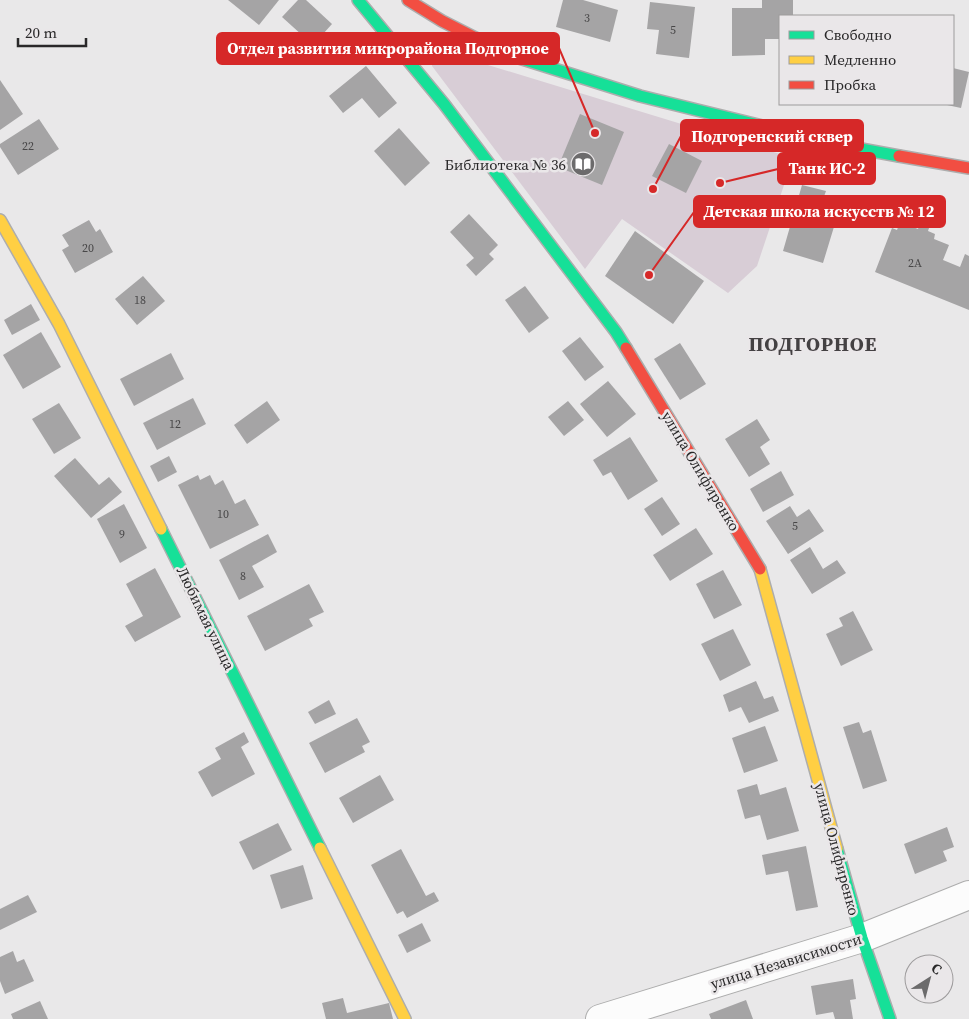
<svg xmlns="http://www.w3.org/2000/svg" width="969" height="1019" font-family="'Source Serif 4',serif">
  <rect width="100%" height="100%" fill="#e9e8e9"/>
  <!-- green -->
  <path fill="#d8cdd6" d="M442,51L793,158L757,266L728,293L622,219L585,269L432,66V55Z"/>
  <!-- building -->
  <g fill="#a5a4a5">
    <path d="M228,0H279L259,25Z"/>
    <path d="M298,0H306L332,24L313,45L282,17Z"/>
    <path d="M563,0H583L618,10L610,42L556,27Z"/>
    <path d="M762,0H793V16H780V39H765V55L732,56V8H762Z"/>
    <path d="M650,2L695,7L689,58L656,54L659,30L647,29Z"/>
    <path d="M366,66L397,103L379,118L362,98L343,113L329,96Z"/>
    <path d="M953,68L969,72L961,108L947,105L953,104Z"/>
    <path d="M0,80L23,114L0,130Z"/>
    <path d="M580,114L624,132L602,185L558,167Z"/>
    <path d="M39,119L59,149L18,175L0,147V144Z"/>
    <path d="M399,128L430,163L405,186L374,151Z"/>
    <path d="M669,144L702,161L686,193L652,176Z"/>
    <path d="M802,185L826,191L822,202L840,207L823,263L783,251Z"/>
    <path d="M469,214L498,245L489,254L494,259L476,276L466,265L474,258L450,232Z"/>
    <path d="M89,220L96,232L100,229L113,252L75,273L62,250L69,246L62,235Z"/>
    <path d="M921,221L930,225L928,231L935,234L934,239L949,245L943,260L960,267L965,254L969,256V310L875,272L892,228L897,230L900,222L918,229Z"/>
    <path d="M635,231L704,281L673,324L605,276Z"/>
    <path d="M143,276L165,301L137,325L115,299Z"/>
    <path d="M525,286L549,318L529,333L505,300Z"/>
    <path d="M31,304L40,320L12,335L4,320Z"/>
    <path d="M41,332L61,367L23,389L3,355Z"/>
    <path d="M580,337L604,367L585,381L562,351Z"/>
    <path d="M680,343L706,384L680,400L654,359Z"/>
    <path d="M171,353L184,379L134,406L120,379Z"/>
    <path d="M608,381L636,414L607,437L580,404Z"/>
    <path d="M193,398L206,424L157,450L143,423Z"/>
    <path d="M267,401L280,420L247,444L234,425Z"/>
    <path d="M568,401L584,420L564,436L548,417Z"/>
    <path d="M59,403L81,438L54,454L32,419Z"/>
    <path d="M757,419L770,440L760,447L770,464L749,477L725,439Z"/>
    <path d="M630,437L658,481L628,500L611,472L603,476L593,460Z"/>
    <path d="M169,456L177,472L158,482L150,466Z"/>
    <path d="M75,458L99,485L109,477L122,492L91,518L54,476Z"/>
    <path d="M781,471L794,495L763,512L750,489Z"/>
    <path d="M198,475L200,480L210,475L215,485L223,480L235,504L245,499L259,525L210,549L178,485Z"/>
    <path d="M662,497L680,524L662,536L644,509Z"/>
    <path d="M124,504L147,548L120,563L97,519Z"/>
    <path d="M790,506L797,517L809,509L824,531L788,554L766,521Z"/>
    <path d="M696,528L713,554L670,581L653,555Z"/>
    <path d="M268,534L277,552L252,566L264,587L239,600L219,560Z"/>
    <path d="M810,547L823,569L837,560L846,573L812,594L790,560Z"/>
    <path d="M155,568L181,617L135,642L125,626L143,616L126,584Z"/>
    <path d="M723,570L742,605L714,619L696,584Z"/>
    <path d="M309,584L324,612L309,619L313,626L265,651L247,616Z"/>
    <path d="M853,611L873,650L841,666L826,634L843,626L839,618Z"/>
    <path d="M733,629L751,665L720,681L701,644Z"/>
    <path d="M756,681L764,699L773,696L779,711L749,723L741,707L729,712L723,695Z"/>
    <path d="M329,700L336,714L315,724L308,712Z"/>
    <path d="M357,718L370,742L362,746L365,752L325,773L309,743Z"/>
    <path d="M859,722L863,733L871,730L887,781L863,789L843,727Z"/>
    <path d="M765,726L778,761L744,773L732,738Z"/>
    <path d="M244,732L249,742L241,747L255,774L212,797L198,772L221,759L215,748Z"/>
    <path d="M380,775L394,800L353,823L339,798Z"/>
    <path d="M757,784L760,795L786,787L799,831L767,840L760,815L745,819L737,790Z"/>
    <path d="M278,823L292,850L253,870L239,842Z"/>
    <path d="M947,827L954,847L943,851L947,861L915,874L904,844Z"/>
    <path d="M806,846L818,907L796,911L788,871L766,875L762,855Z"/>
    <path d="M401,849L426,896L434,892L439,901L407,918L403,911L397,914L371,865Z"/>
    <path d="M303,865L313,899L281,909L270,875Z"/>
    <path d="M28,895L37,912L0,930V909Z"/>
    <path d="M422,923L431,941L407,953L398,935Z"/>
    <path d="M13,951L17,962L24,959L34,981L5,994L0,981V957Z"/>
    <path d="M853,979L856,999L850,1000L853,1019H835L833,1012L816,1015L811,986Z"/>
    <path d="M343,998L347,1013L389,1003L393,1019H326L322,1003Z"/>
    <path d="M746,1000L753,1019H711L709,1014Z"/>
    <path d="M40,1001L48,1019H13L11,1014Z"/>
  </g>
  <g fill="none" stroke-linecap="round" stroke-linejoin="round">
    <!-- street casing -->
    <g stroke="#adadad" stroke-width="30">
      <path id="street" d="M600,1019L862,938L969,895"/>
    </g>
    <!-- fast casing -->
    <g stroke="#adadad" stroke-width="14">
      <g id="fast">
        <path d="M358,0L444,104L616,332L626,348"/>
        <path d="M516,57L640,96L839,145L899,156"/>
        <path d="M161,529L320,848"/>
        <path d="M837,849L862,938L890,1019"/>
      </g>
    </g>
    <!-- slow casing -->
    <g stroke="#adadad" stroke-width="14">
      <g id="slow">
        <path d="M0,220L59,324L161,529"/>
        <path d="M760,569L837,849"/>
        <path d="M320,848L405,1019"/>
      </g>
    </g>
    <!-- jam casing -->
    <g stroke="#adadad" stroke-width="14">
      <g id="jam">
        <path d="M408,0L442,21L507,54L516,57"/>
        <path d="M899,156L969,168"/>
        <path d="M626,348L760,569"/>
      </g>
    </g>
    <!-- street -->
    <use href="#street" stroke="#fcfcfc" stroke-width="28"/>
    <!-- fast -->
    <use href="#fast" stroke="#16e098" stroke-width="11"/>
    <!-- slow -->
    <use href="#slow" stroke="#ffcf43" stroke-width="11"/>
    <!-- jam -->
    <use href="#jam" stroke="#f24e42" stroke-width="11"/>
  </g>
  <!-- icons -->
  <defs>
    <g id="library-disc" transform="scale(1.25)"><circle r="9.5" fill="#6c6b6c" stroke="#eae7e9"/><path d="M-6-4Q-3-5.5-.7-3.5V5Q-3 3-6 4ZM6-4Q3-5.5 .7-3.5V5Q3 3 6 4Z" fill="#fff"/></g>
  </defs>
  <g fill-rule="evenodd">
    <use href="#library-disc" x="583" y="164"/>
  </g>
  <g text-anchor="middle" dominant-baseline="central" stroke-width="5" stroke-linejoin="round" paint-order="stroke">
    <!-- number labels -->
    <g font-size="12" fill="#484748">
      <text x="587" y="18">3</text>
      <text x="673" y="30">5</text>
      <text x="28" y="146">22</text>
      <text x="88" y="248">20</text>
      <text x="915" y="263">2А</text>
      <text x="140" y="300">18</text>
      <text x="175" y="424">12</text>
      <text x="223" y="514">10</text>
      <text x="795" y="526">5</text>
      <text x="122" y="534">9</text>
      <text x="243" y="576">8</text>
    </g>
    <!-- poi labels -->
    <g font-size="15" fill="#292829" stroke="#eae7e9" text-anchor="end">
      <text x="566" y="164">Библиотека № 36</text>
    </g>
    <!-- street labels -->
    <g font-size="15" fill="#292829" stroke="#eae7e9">
      <text transform="translate(701 471) rotate(59)">улица Олифиренко</text>
      <text transform="translate(206 618) rotate(64)">Любимая улица</text>
      <text transform="translate(837 849) rotate(75)">улица Олифиренко</text>
      <text transform="translate(786 961) rotate(-17)">улица Независимости</text>
    </g>
    <!-- district labels -->
    <g font-size="20" font-weight="bold" letter-spacing="1" fill="#444143" stroke="#eae7e9">
      <text x="813" y="344">ПОДГОРНОЕ</text>
    </g>
  </g>
  <!-- callouts -->
  <path fill="none" stroke="#d62828" stroke-width="2" d="M595 133L559 48M653 189L681 136M720 183L778 169M649 275L694 212"/>
  <g fill="#d62828" stroke="#eae7e9" stroke-width="2">
    <circle cx="595" cy="133" r="5"/>
    <circle cx="653" cy="189" r="5"/>
    <circle cx="720" cy="183" r="5"/>
    <circle cx="649" cy="275" r="5"/>
  </g>
  <g fill="#d62828" stroke="#d62828" stroke-width="2">
    <rect x="217" y="33" width="342" height="31" rx="5"/>
    <rect x="681" y="120" width="182" height="31" rx="5"/>
    <rect x="778" y="153" width="97" height="31" rx="5"/>
    <rect x="694" y="196" width="251" height="31" rx="5"/>
  </g>
  <g font-size="16" text-anchor="middle" font-weight="bold" fill="#fff">
    <text x="388" y="54">Отдел развития микрорайона Подгорное</text>
    <text x="772" y="142">Подгоренский сквер</text>
    <text x="827" y="174">Танк ИС-2</text>
    <text x="819" y="217">Детская школа искусств № 12</text>
  </g>
  <!-- legend -->
  <rect x="779" y="15" width="175" height="90" fill="#eae7e9" stroke="#9d9b9c"/>
  <rect x="789" y="31" width="25" height="8" fill="#16e098" stroke="#9d9b9c"/>
  <text x="824" y="40" font-size="15" fill="#292829">Свободно</text>
  <rect x="789" y="56" width="25" height="8" fill="#ffcf43" stroke="#9d9b9c"/>
  <text x="824" y="65" font-size="15" fill="#292829">Медленно</text>
  <rect x="789" y="81" width="25" height="8" fill="#f24e42" stroke="#9d9b9c"/>
  <text x="824" y="90" font-size="15" fill="#292829">Пробка</text>
  <!-- north arrow -->
  <g transform="translate(929 979) rotate(36)"><circle r="24" fill="#eae7e9" stroke="#9d9b9c"/>
  <path d="M0-4L9 19L0 12L-9 19Z" fill="#6c6b6c"/>
  <text y="-8" font-size="14" font-weight="bold" text-anchor="middle" fill="#292829">С</text>
  </g>
  <!-- scale -->
  <path d="M18 38v8h68v-8" fill="none" stroke="#292829" stroke-width="2.5"/>
  <text x="25" y="38" font-size="15" fill="#292829" stroke="#eae7e9" stroke-width="4" paint-order="stroke">20 m</text>
</svg>
